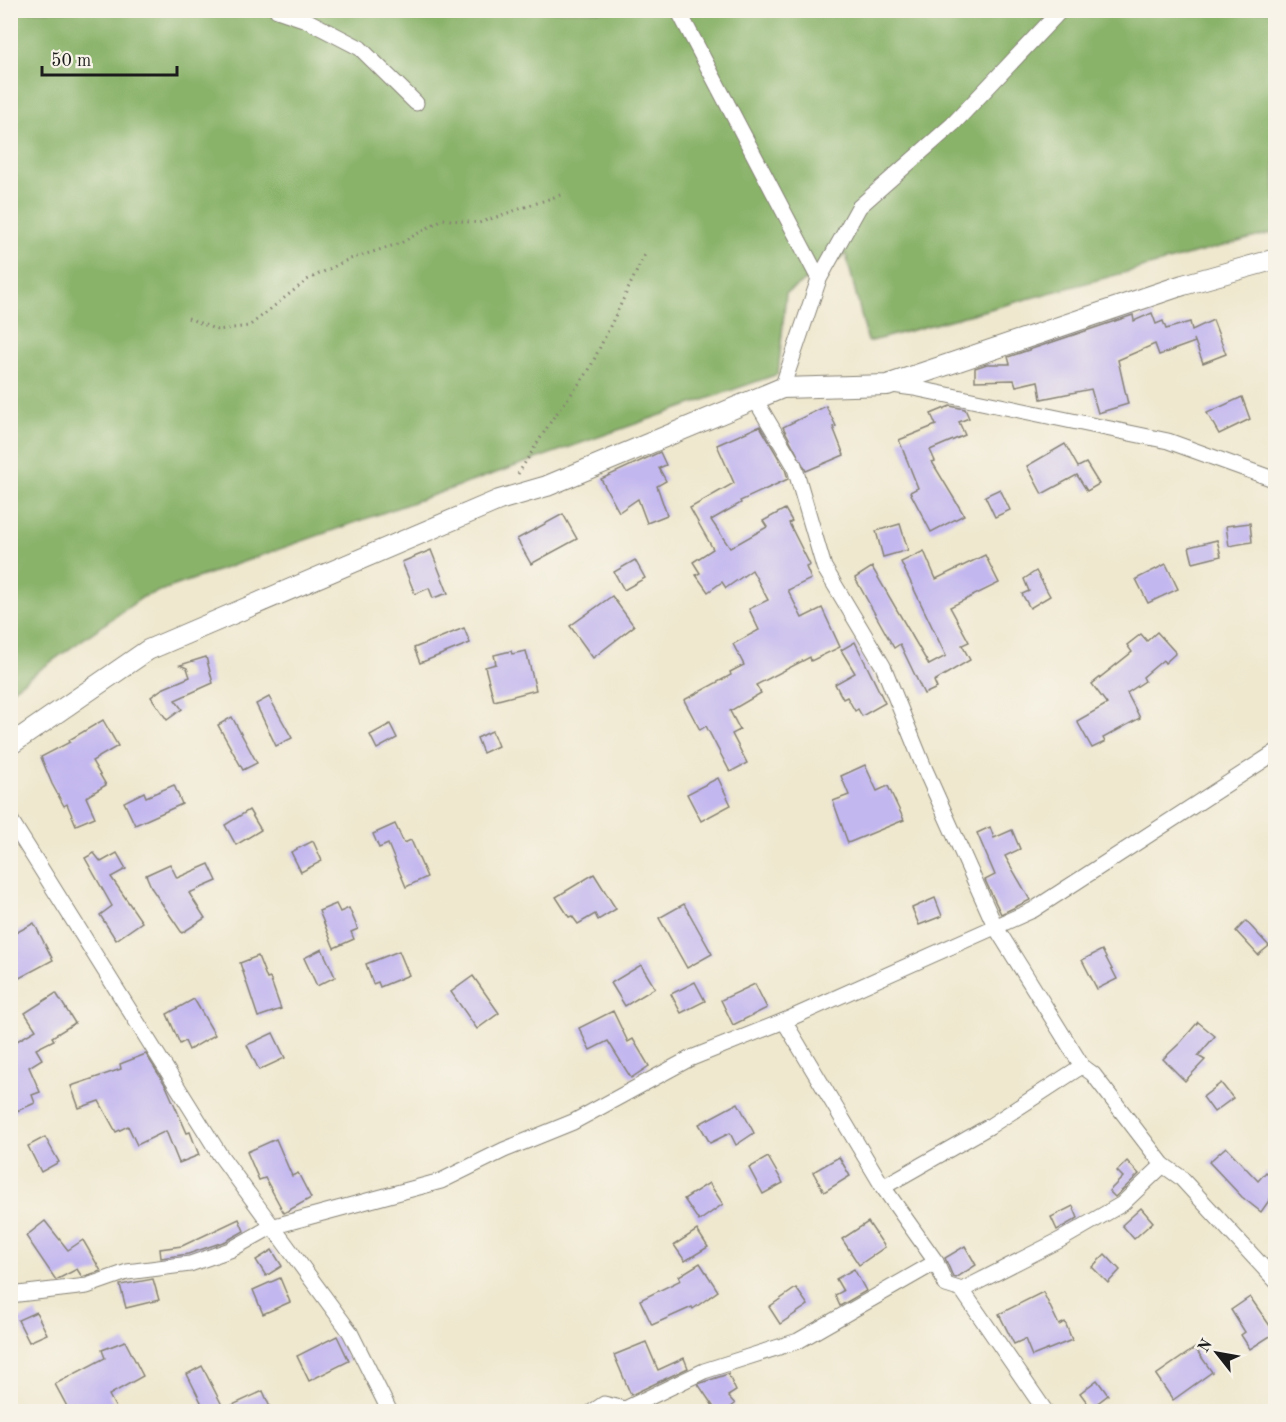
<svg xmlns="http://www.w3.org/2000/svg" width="1286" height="1422" font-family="'Old Standard TT',serif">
  <rect width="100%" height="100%" fill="#f7f3e8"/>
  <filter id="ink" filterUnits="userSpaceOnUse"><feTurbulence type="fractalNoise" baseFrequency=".0167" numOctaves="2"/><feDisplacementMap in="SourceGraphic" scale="12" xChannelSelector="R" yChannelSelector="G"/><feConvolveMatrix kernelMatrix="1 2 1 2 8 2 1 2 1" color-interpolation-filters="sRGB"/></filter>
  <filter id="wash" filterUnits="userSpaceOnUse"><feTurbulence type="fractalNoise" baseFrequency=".008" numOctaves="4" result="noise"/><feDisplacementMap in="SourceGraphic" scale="24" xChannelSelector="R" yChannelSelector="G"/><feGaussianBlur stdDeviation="1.35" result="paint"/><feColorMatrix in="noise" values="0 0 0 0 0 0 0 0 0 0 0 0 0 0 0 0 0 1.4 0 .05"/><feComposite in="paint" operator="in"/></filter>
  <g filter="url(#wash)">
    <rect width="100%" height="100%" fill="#efe8cf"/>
    <!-- forest -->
    <path fill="#8ab36b" stroke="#536844" stroke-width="1.5" d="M11,11H1275V232L868,342L846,254L786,293L778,374L143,597L11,690Z"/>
    <g id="blocks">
      <!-- building -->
      <g fill="#c3b7ef">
        <path d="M1152,313L1156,324L1163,321L1166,329L1190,322L1192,330L1213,320L1226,354L1203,363L1194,339L1195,342L1159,355L1155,344L1118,360L1128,404L1098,413L1091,389L1041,399L1038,381L1016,386L1014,380L975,381V368L987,364H1010L1008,357L1133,315L1134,321Z"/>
        <path d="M1242,397L1250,419L1219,434L1207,413Z"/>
        <path d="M826,406L836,426L833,427L844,455L806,471L783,427Z"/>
        <path d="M950,406L965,409L969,418L959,422L965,435L930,450L935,461L932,462L964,515L931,532L910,492L918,488L899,440L936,425L931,414Z"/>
        <path d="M760,426L785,469L788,479L740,501L741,503L711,520L730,548L767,527L763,521L785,509L792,521L789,523L810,565L806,567L811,579L788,590L802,618L822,608L840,647L811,661L810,657L756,685L761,693L730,711L740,730L732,734L747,763L730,772L706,726L700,730L684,700L731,675L730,672L744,665L733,644L759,630L749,609L768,600L752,570L726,588L722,582L708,592L696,575L700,573L693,562L713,549L690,508L734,483L717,445Z"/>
        <path d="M1065,444L1078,467L1086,463L1099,484L1087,491L1077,475L1042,494L1027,466Z"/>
        <path d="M660,452L666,465L659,468L666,481L657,486L667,515L647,523L638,499L619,512L601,479Z"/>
        <path d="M1000,489L1010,510L995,517L985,496Z"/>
        <path d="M563,514L577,539L531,564L517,539Z"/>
        <path d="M1250,523L1252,542L1229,546L1226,526Z"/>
        <path d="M900,524L908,550L883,557L876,531Z"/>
        <path d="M1217,540L1221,556L1193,563L1189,547Z"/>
        <path d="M431,550L448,593L433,598L429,588L415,594L402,562Z"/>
        <path d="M924,551L936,579L985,555L999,583L950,607L969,642L962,645L970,660L934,681L937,688L924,694L900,644L894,648L855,578L872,567L929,665L946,656L901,562Z"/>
        <path d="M635,560L645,578L624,590L614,572Z"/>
        <path d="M1166,564L1178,589L1148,603L1136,579Z"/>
        <path d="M1036,571L1050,596L1030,608L1022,594L1029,591L1024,579Z"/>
        <path d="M612,596L634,626L593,658L570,626Z"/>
        <path d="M464,628L470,643L420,663L414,648Z"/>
        <path d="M1157,632L1176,653L1165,663L1163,660L1143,677L1145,681L1127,693L1140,718L1103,738L1105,742L1092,748L1077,721L1107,704L1092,684L1132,652L1127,645L1141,634L1147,641Z"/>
        <path d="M855,642L885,703L862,716L858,709L855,711L847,697L843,699L835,684L855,673L841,650Z"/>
        <path d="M511,651L512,654L526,651L536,690L494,701L485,667L496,664L494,655Z"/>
        <path d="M206,657L213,683L175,700L182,709L167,720L151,697L162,689L190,677L187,668L180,665Z"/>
        <path d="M269,697L292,738L276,746L256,704Z"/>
        <path d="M232,717L257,763L243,770L218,725Z"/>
        <path d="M103,720L118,746L92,761L106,785L86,797L95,817L76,825L67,804L64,806L52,784L41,757L70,742L69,740Z"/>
        <path d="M390,724L397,738L377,749L370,735Z"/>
        <path d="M492,731L498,746L483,753L477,738Z"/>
        <path d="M865,765L877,791L888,786L904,820L848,843L833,801L849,795L841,776Z"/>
        <path d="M718,778L731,805L701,821L687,794Z"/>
        <path d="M174,785L182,804L135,825L124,802L144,792L146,797Z"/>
        <path d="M249,810L261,830L236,845L225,825Z"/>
        <path d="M395,824L404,843L411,840L427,877L406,887L388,844L379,848L373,834Z"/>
        <path d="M990,827L994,838L1012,830L1020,849L1005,856L1030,900L1001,914L985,880L995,875L977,833Z"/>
        <path d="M313,841L322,861L301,872L291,852Z"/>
        <path d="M94,853L101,862L117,853L126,869L111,877L142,922L116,940L100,915L112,906L85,858Z"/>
        <path d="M170,864L177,878L209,864L217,881L189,893L205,918L182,933L152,889L146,875Z"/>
        <path d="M594,874L616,909L598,920L595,914L578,924L572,916L569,917L556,897Z"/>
        <path d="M935,898L942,916L919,925L912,908Z"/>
        <path d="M336,904L340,912L349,908L358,929L351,932L354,939L334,948L319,911Z"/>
        <path d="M684,904L712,954L687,968L659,918Z"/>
        <path d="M1246,921L1269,946L1258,955L1236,931Z"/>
        <path d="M34,923L53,960L10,983V936Z"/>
        <path d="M322,949L335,977L317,986L304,958Z"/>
        <path d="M1102,950L1117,979L1097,989L1082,960Z"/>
        <path d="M399,951L409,975L380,987L378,982L373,984L366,964Z"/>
        <path d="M258,956L267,979L270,978L281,1009L258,1017L240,963Z"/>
        <path d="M641,965L655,988L625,1006L611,983Z"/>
        <path d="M473,976L499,1013L477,1029L451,992Z"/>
        <path d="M695,982L705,1001L681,1013L671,994Z"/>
        <path d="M755,984L767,1008L733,1025L721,1000Z"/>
        <path d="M56,993L75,1023L52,1037L54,1040L36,1049L42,1059L29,1067L40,1092L32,1095L35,1103L10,1114V1045L36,1030L25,1013Z"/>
        <path d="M194,999L215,1035L189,1050L185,1041L180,1044L167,1014Z"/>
        <path d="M613,1011L628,1042L633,1039L649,1066L631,1078L608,1041L590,1050L579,1028Z"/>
        <path d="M1198,1022L1215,1036L1198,1056L1205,1060L1185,1081L1163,1059L1180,1043Z"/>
        <path d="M273,1033L285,1058L259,1070L247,1045Z"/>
        <path d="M146,1054L166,1086L187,1133L190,1132L199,1155L179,1163L166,1131L137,1145L128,1126L116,1132L99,1101L79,1108L71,1086L121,1069L120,1064Z"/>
        <path d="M1221,1083L1233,1098L1214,1112L1203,1097Z"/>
        <path d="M738,1103L754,1133L736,1145L730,1133L710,1143L699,1124Z"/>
        <path d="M45,1137L59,1162L41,1172L28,1146Z"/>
        <path d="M276,1139L292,1176L298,1173L311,1198L284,1213L265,1178L259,1180L247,1152Z"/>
        <path d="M1226,1147L1258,1181L1266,1172L1275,1180V1192L1261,1212L1242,1197L1209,1162Z"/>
        <path d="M768,1157L783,1183L763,1194L749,1168Z"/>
        <path d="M839,1157L850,1176L824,1192L813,1172Z"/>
        <path d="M1127,1161L1139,1174L1115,1197L1109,1191L1123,1177L1117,1171Z"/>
        <path d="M709,1183L723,1204L699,1221L684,1199Z"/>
        <path d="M1073,1206L1078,1218L1057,1230L1051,1217Z"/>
        <path d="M1141,1208L1153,1222L1134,1239L1122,1225Z"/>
        <path d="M239,1219L244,1231L226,1241L188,1254L161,1258L160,1249L182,1246Z"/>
        <path d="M45,1221L68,1250L83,1240L101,1271L82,1277L77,1269L56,1280L26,1236Z"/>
        <path d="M868,1222L885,1247L859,1265L842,1239Z"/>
        <path d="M697,1230L708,1247L685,1261L674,1245Z"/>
        <path d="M965,1246L976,1265L956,1278L953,1277L945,1258Z"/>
        <path d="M272,1250L282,1266L266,1276L256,1260Z"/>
        <path d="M1105,1254L1120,1270L1108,1283L1092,1267Z"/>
        <path d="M700,1263L718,1291L693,1309L692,1307L652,1325L640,1300L681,1280L679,1276Z"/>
        <path d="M854,1269L866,1291L840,1306L835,1295L843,1291L836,1279Z"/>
        <path d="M280,1278L290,1302L263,1314L253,1290Z"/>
        <path d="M153,1279L159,1300L126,1308L120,1285Z"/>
        <path d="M796,1288L808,1305L780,1324L769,1307Z"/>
        <path d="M1043,1292L1059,1325L1065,1322L1072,1340L1032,1356L1025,1339L1014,1344L999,1314Z"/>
        <path d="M1250,1297L1275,1333L1250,1349L1241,1335L1245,1332L1231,1310Z"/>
        <path d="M36,1312L47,1334L29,1342L18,1320Z"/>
        <path d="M337,1336L349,1361L309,1381L297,1356Z"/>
        <path d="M125,1341L143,1376L109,1395L118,1412H70L55,1384L105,1358L102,1350Z"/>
        <path d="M646,1342L658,1370L684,1358L688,1368L631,1395L614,1355Z"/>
        <path d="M1195,1348L1212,1372L1173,1400L1156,1375Z"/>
        <path d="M202,1366L224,1409L263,1391L272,1412H206L187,1374Z"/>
        <path d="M728,1374L736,1391L728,1396L735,1404L725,1412H717L698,1384Z"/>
        <path d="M1097,1380L1108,1395L1091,1408L1080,1393Z"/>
      </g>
    </g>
  </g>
  <g filter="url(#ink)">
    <use href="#blocks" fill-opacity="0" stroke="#868276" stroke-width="1.5"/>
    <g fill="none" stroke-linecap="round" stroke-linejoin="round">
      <!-- minor casing -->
      <g stroke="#868276" stroke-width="17">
        <g id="minor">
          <path d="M277,10L306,20L360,48L416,103"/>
          <path d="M678,10L819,279L782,388"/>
          <path d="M819,279L859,207L953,124L1061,10"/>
          <path d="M892,385L914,388L1168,441L1276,480"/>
          <path d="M756,401L794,465L824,567L883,666L923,765L995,926L1082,1066L1093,1074L1163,1165L1180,1177L1276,1281"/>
          <path d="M10,819L220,1155L350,1332L390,1412"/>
          <path d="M784,1021L883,1187L936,1262L946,1285L962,1290L1046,1412"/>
          <path d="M883,1187L990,1126L1082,1066"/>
          <path d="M962,1290L1060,1240L1122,1204L1163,1165"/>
          <path d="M10,1295L87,1286L127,1272L190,1264L230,1250L271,1227L441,1181L504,1150L573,1122L689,1059L784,1021L1033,910L1276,752"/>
          <path d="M592,1412L604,1404L625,1409L704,1371L798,1341L936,1262"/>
        </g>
      </g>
      <!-- tertiary casing -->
      <g stroke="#868276" stroke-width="22">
        <path id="tertiary" d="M10,745L148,650L499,500L547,486L782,388L887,385L1183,285L1276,259"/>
      </g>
      <!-- path -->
      <g stroke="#868276" stroke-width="3" stroke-dasharray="1.5 4.5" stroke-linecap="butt">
        <path d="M188,318L217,330L249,326L307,280L347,260L401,243L443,219L479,223L563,194"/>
        <path d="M518,474L553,418L588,372L646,252"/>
      </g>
      <!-- minor -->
      <use href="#minor" stroke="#fff" stroke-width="15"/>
      <!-- tertiary -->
      <use href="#tertiary" stroke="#fff" stroke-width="20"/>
    </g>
  </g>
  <!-- margin -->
  <rect width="1286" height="1422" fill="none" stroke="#f7f3e8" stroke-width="36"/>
  <!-- north arrow -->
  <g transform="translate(1217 1353) rotate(301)" stroke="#f7f3e8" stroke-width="4.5" paint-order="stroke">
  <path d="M0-4.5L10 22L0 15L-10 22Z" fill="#1c1c1c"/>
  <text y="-9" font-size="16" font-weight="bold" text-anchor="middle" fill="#1c1c1c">N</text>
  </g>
  <!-- scale -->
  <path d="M42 66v9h135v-9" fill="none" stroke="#1c1c1c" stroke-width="3"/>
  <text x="51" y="66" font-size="18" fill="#1c1c1c" stroke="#f7f3e8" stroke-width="4.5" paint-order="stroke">50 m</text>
</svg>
